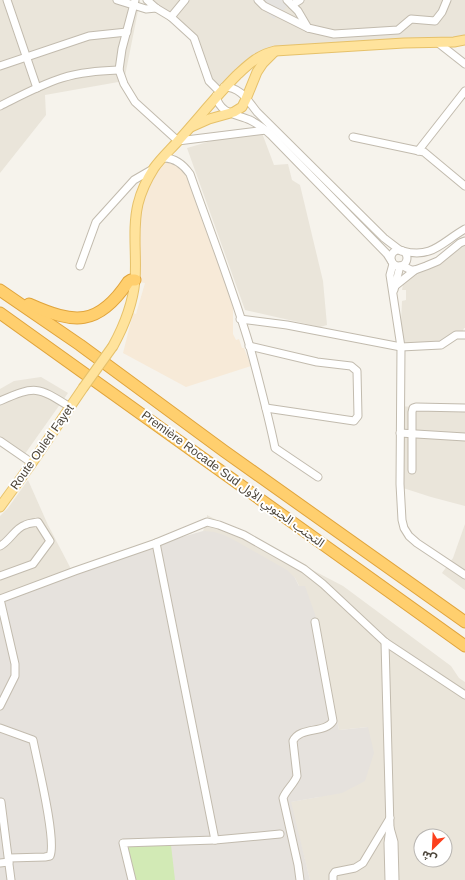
<svg xmlns="http://www.w3.org/2000/svg" width="465" height="880" font-family="Helvetica,'Noto Sans Arabic',sans-serif">
  <rect width="100%" height="100%" fill="#f6f3ec"/>
  <!-- residential -->
  <g fill="#eae5da" fill-rule="evenodd">
    <path d="M0,0H135L140,1L124,81L45,95L46,115L0,173Z"/>
    <path d="M149,0H465V39L268,52L220,92L209,81L194,38Z"/>
    <path d="M238,133H262L274,165L288,164L292,180L300,185L323,281L327,325L320,327L245,310L187,148Z"/>
    <path d="M465,243V328H464L462,334L444,343H400L402,301L406,300V290H402L403,284L418,271L428,270Z"/>
    <path d="M41,377L68,393L22,458L0,443V389L14,381Z"/>
    <path d="M398,406L465,410V506L431,497L400,487Z"/>
    <path d="M28,480L48,525L71,569L0,596V516L8,508Z"/>
    <path d="M207,515L343,586L451,666L459,678L465,682V880H310L290,802L319,797L368,727L339,730L317,620L295,578L203,531L207,522ZM421,836H445V860H421Z"/>
    <path d="M465,524V590L442,573L453,558Z"/>
  </g>
  <!-- commercial -->
  <path fill="#f7ead8" d="M172,154L195,183L191,187L211,236L233,308V334L236,340L239,339L242,348H244L251,366L186,387L123,353L133,313L136,314L145,283L139,282L138,227L142,200L153,175Z"/>
  <!-- industrial -->
  <path fill="#e6e2dd" d="M203,531L214,532L224,535L234,540L287,570L295,578L299,586H305L317,620L339,730L368,727L374,753L365,781L342,793L291,802L310,880H0V596L71,569Z"/>
  <!-- green -->
  <path fill="#d2eab5" d="M171,845L175,880H135L128,847Z"/>
  <!-- parking -->
  <path fill="#e5e3e0" d="M253,0H287L290,4L274,19Z"/>
  <g fill="none" stroke-linecap="round" stroke-linejoin="round">
    <!-- minor casing -->
    <g stroke="#c2bbae" stroke-width="9">
      <g id="minor">
        <path d="M7,0L37,88"/>
        <path d="M117,0L146,9L156,8"/>
        <path d="M135,0L122,49L119,70L124,84L135,102L178,141L266,130"/>
        <path d="M147,0L156,8L171,17L194,38L209,81L220,92"/>
        <path d="M258,0L264,6L308,28"/>
        <path d="M287,0L298,11L308,28L334,34L398,30L411,19L435,21L442,12L447,0"/>
        <path d="M292,5L300,0"/>
        <path d="M171,17L185,0"/>
        <path d="M437,42L465,64"/>
        <path d="M0,66L89,36L127,32"/>
        <path d="M224,87C241,87 248,101 257,112L384,238L401,251"/>
        <path d="M216,96C220,114 236,114 250,120C258,124 265,129 271,135L387,254L392,262"/>
        <path d="M0,106C20,96 40,85 62,78C80,72 100,71 119,70"/>
        <path d="M353,137L424,152L465,186"/>
        <path d="M418,151L465,91"/>
        <path d="M162,158C174,157 183,164 190,174C210,231 233,289 250,347C259,381 268,414 275,448L318,477"/>
        <circle cx="399" cy="258" r="8"/>
        <path d="M403,251C432,259 442,242 465,229"/>
        <path d="M393,264L390,275L401,347L400,484L402,520L404,528L409,536L417,543L465,575"/>
        <path d="M80,266L96,222L134,180L153,169"/>
        <path d="M403,266L411,270H415L426,266L438,261L460,243L465,241"/>
        <path d="M395,286L415,270"/>
        <path d="M394,290L400,266"/>
        <path d="M240,319L287,325L401,347L441,345L456,335H465"/>
        <path d="M249,346L317,362L351,366L357,371L358,416L354,421L266,408"/>
        <path d="M0,401C36,385 38,387 70,407"/>
        <path d="M400,433L465,437"/>
        <path d="M0,441L32,463"/>
        <path d="M412,470V412L413,408L416,407L465,408"/>
        <path d="M156,543L215,840"/>
        <path d="M0,546C10,541 15,528 25,525C29,523 34,523 38,522L50,541L33,564L0,576"/>
        <path d="M385,642L390,828L394,842L395,880"/>
        <path d="M0,706L15,676V664L0,599L75,571L156,543L207,522L219,525L244,535L304,569L323,584L385,642L465,695"/>
        <path d="M0,728L33,740C37,761 57,840 50,856L45,857L9,858"/>
        <path d="M1,802L11,880"/>
        <path d="M0,863L9,862"/>
        <path d="M132,880L123,843L215,840L280,834"/>
        <path d="M300,880L298,865L283,798C286,790 294,784 297,776L293,741C300,726 325,734 333,721L315,622"/>
        <path d="M333,880V875L335,872L355,868L363,863L390,818"/>
        <path d="M389,880L388,843L390,828"/>
      </g>
    </g>
    <!-- major casing -->
    <g stroke="#e6c16a" stroke-width="11">
      <g id="major">
        <path d="M191,127L209,119L234,112L242,107L246,99L257,72L263,63L274,52"/>
        <path d="M113,346C124,326 133,303 135,280C137,255 132,229 138,204C141,192 147,179 154,168C161,158 170,150 178,141C198,119 216,96 237,75C249,64 258,55 275,51L404,43L454,42L465,40"/>
        <path d="M0,507L32,463L83,388"/>
      </g>
    </g>
    <!-- highway casing -->
    <g stroke="#e0a43c" stroke-width="13">
      <g id="highway">
        <path d="M0,290L80,345L224,451L465,622"/>
        <path d="M29,304C74,324 98,327 128,282L131,280H135"/>
        <path d="M0,313L465,646"/>
      </g>
    </g>
    <!-- minor -->
    <use href="#minor" stroke="#fff" stroke-width="7"/>
    <!-- major -->
    <use href="#major" stroke="#ffe39c" stroke-width="9"/>
    <!-- highway -->
    <use href="#highway" stroke="#ffcf6e" stroke-width="11"/>
    <!-- major-bridge casing -->
    <g stroke="#e6c16a" stroke-width="11" stroke-linecap="butt">
      <path id="major-bridge" d="M83,388L113,346"/>
    </g>
    <!-- major-bridge -->
    <use href="#major-bridge" stroke="#ffe39c" stroke-width="9"/>
  </g>
  <g text-anchor="middle" dominant-baseline="central" stroke-width="4" stroke-linejoin="round" paint-order="stroke">
    <!-- street labels -->
    <g font-size="12" fill="#4b4439" stroke="#fff">
      <text transform="translate(42 447) rotate(-55)">Route Ouled Fayet</text>
      <text transform="translate(233 479) rotate(36)">Première Rocade Sud التجنب الجنوبي الأول</text>
    </g>
  </g>
  <!-- north arrow -->
  <g transform="translate(433 848) rotate(204)"><circle r="19" fill="#ffffff" stroke="#b7b4b0"/>
  <path d="M0-3L7 15L0 10L-7 15Z" fill="#fc3f1d"/>
  <text y="-6" font-size="11" font-weight="bold" text-anchor="middle" fill="#4b4439">ش</text>
  </g>
</svg>
